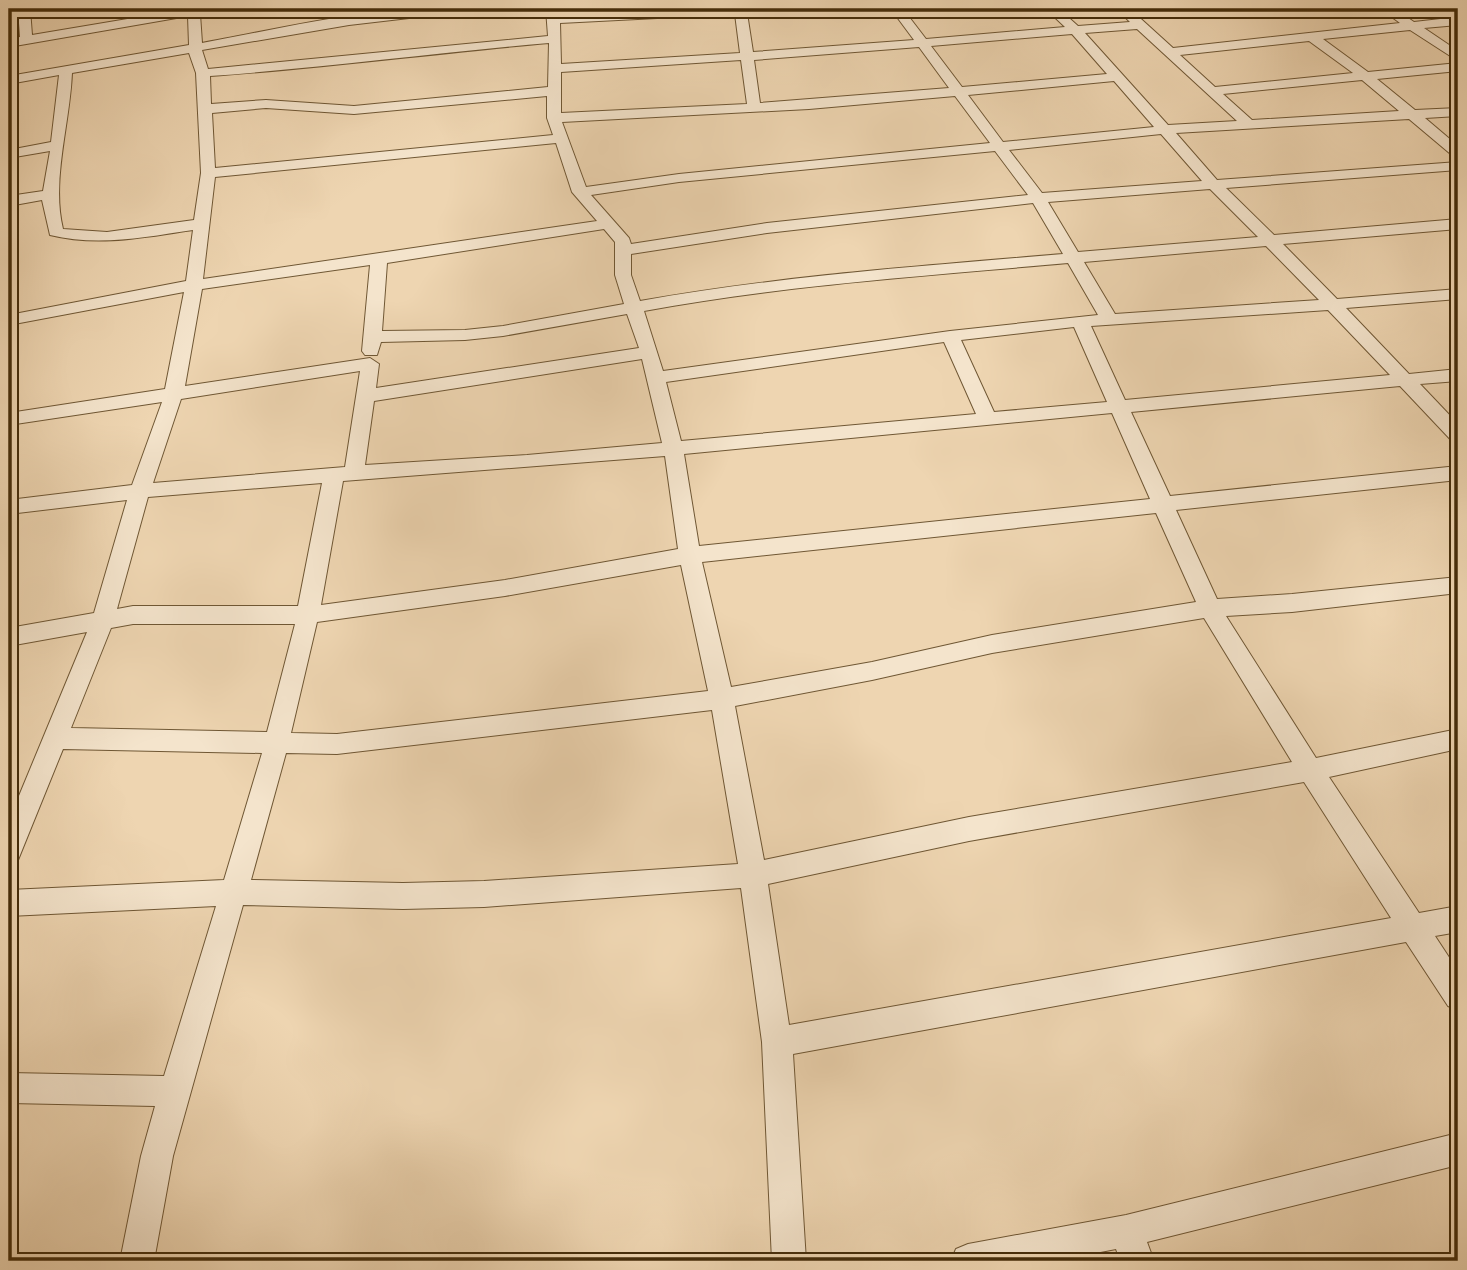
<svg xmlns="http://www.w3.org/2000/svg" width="1467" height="1270" font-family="'Sorts Mill Goudy',serif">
  <rect width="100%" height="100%" fill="#eed5b1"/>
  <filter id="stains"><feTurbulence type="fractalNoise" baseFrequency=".00286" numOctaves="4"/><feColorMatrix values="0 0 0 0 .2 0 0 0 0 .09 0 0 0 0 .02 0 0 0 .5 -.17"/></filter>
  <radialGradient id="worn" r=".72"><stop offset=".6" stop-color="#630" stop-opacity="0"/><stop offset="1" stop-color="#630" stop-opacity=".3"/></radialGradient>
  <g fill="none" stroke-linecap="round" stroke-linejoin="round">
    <!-- minor casing -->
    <g stroke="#6f5734" stroke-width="2">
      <g id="minor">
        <path d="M18,9H30L32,35L187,9H213L200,14L202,43C285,28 373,5 458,9L452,13L349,25L202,50L208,69L548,36L546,9H558L559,16L690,9H757L747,13L753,52L914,40L891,9H903L926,39L1065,27L1046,9H1059L1078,26L1130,22L1117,9H1130L1173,48L1400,23L1381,9H1395L1414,22L1458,17V25L1424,28L1458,51V61L1410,30L1323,39L1368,72L1458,63V71L1377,79L1415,110L1458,108V116L1425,118L1458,146V157L1453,156L1409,119L1176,133L1217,180L1458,162V170L1226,188L1274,235L1458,219V229L1283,244L1337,299L1458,289V299L1346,308L1409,374L1458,369V381L1420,384L1458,424V441L1451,440L1400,386L1131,412L1170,496L1458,466V480L1176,510L1217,599L1292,594L1458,577V593L1292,612L1226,616L1316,758L1458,729V749L1329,777L1419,913L1458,906V932L1435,936L1458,971V1010L1448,1006L1406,942L793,1054L806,1261H772L762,1042L741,888L484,907L403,909L243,905L173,1156L154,1261H120L141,1156L155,1106L9,1103V1073L164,1076L216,906L9,916V890L224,880L262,753L63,749L18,860L9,863V820L87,632L9,646V628L94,613L127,500L9,514V500L132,485L162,402L9,425V413L165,389L184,292L9,325V315L186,281L193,230C145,237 98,247 50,235L42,200L9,206V196L43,191L50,151L9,158V150L51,142L59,75L9,84V76L189,45L188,16L9,47V39L20,37ZM735,14L740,53L561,64L560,23ZM1137,29L1237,121L1168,125L1085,33ZM1072,34L1107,74L962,87L931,46ZM1309,41L1353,73L1215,87L1180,55ZM549,43L548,87L354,106L266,100L211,104L210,76C323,68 435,53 549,43ZM919,47L949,88L760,103L754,60ZM189,53L196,73L201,173L194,220L107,232L63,229C51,180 70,124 72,73ZM741,60L747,104L561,113V72ZM1362,80L1399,111L1252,120L1223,94ZM1114,81L1154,127L1003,142L968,95ZM547,96V118L553,135L215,168L212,113L266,108L354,114ZM955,96L990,143L679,174L586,187L562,122L809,109ZM1161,134L1202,181L1042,193L1009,150ZM556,143L572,192L597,221L203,279L215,177ZM995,151L1028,195L767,223L631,244L629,238L591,195L679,182ZM1210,189L1258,237L1078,252L1048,202ZM1033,203L1063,254C921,266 780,276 640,301L631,275V254L767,233ZM604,229L615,242V275L624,304L503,326L465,330L382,331L387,263ZM1266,246L1319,300L1115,314L1084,262ZM1068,263L1098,315L950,331L663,371L644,311C784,285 926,276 1068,263ZM370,265L362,351L365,355H377L381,342L465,340L503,336L627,314L639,348L376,388L379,364L370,358L185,386L202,289ZM1328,310L1390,375L1125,400L1091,326ZM1074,327L1107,402L994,412L961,340ZM944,342L976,414L681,441L666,382ZM642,359L662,443L527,455L365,465L374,401ZM360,371L345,467L153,483L181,399ZM1112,413L1150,499L699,546L684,454ZM665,456L678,549L505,580L321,605L343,481ZM322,483L298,606H133L117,609L148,497ZM1156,513L1196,602L992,635L872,662L731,687L702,562ZM681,565L708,691L337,734L291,733L317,622L505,596ZM1204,618L1292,762L969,817L764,860L735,706L872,680L992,653ZM133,624H295L267,732L71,728L111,628ZM712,710L738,864L484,881L403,883L251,880L286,753L337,754ZM1304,782L1391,918L789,1025L768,884L969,841Z"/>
        <path d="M1458,1133V1165L1147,1242L1154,1261H1120L1116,1249L1054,1261H951L956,1249L968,1244L1126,1215Z"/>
      </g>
    </g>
    <!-- minor -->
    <use href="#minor" fill="#f4e4cc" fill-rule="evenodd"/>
  </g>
  <!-- margin -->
  <rect width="1467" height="1270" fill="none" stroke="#eed5b1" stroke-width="35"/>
  <rect x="10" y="10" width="1446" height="1249" fill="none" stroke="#452d0a" stroke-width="3.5"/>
  <rect x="18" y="18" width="1432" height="1235" fill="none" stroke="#452d0a" stroke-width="2"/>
  <rect width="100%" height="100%" filter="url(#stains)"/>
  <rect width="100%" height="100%" fill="url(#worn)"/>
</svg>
